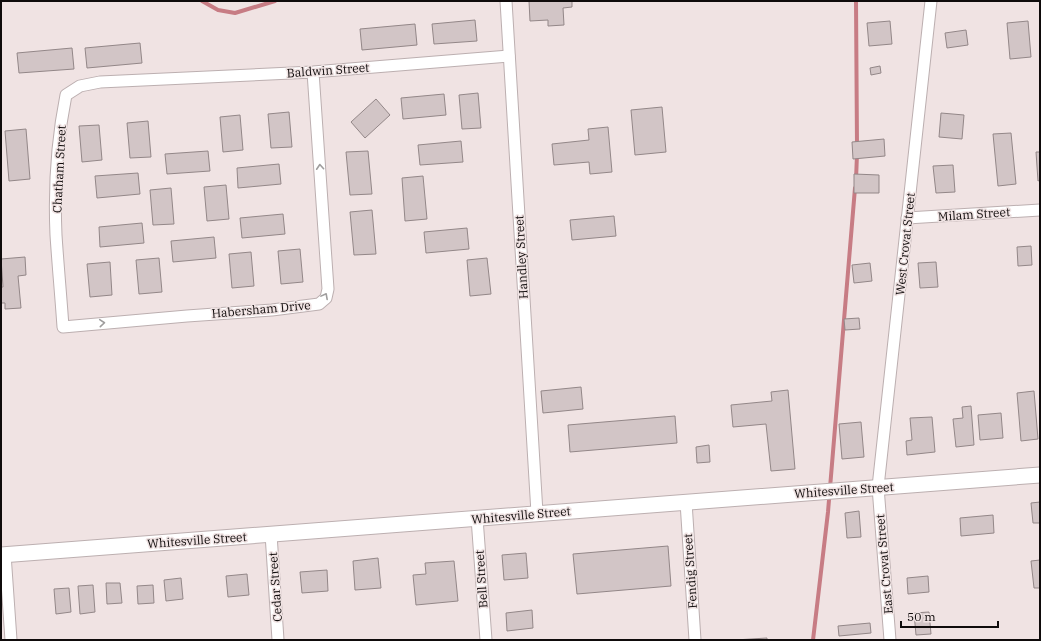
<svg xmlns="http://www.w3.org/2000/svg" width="1041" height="641" font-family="'IBM Plex Serif',serif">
  <rect width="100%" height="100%" fill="#f0e3e3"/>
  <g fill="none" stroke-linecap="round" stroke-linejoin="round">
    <!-- stream -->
    <g stroke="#c77c84" stroke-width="4">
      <path d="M202,1L218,10L235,13L275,1"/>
      <path d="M856,1L857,146"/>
      <path d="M856,180L857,154"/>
      <path d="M813,640L828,512L855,188"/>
    </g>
  </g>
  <!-- building -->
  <g fill="#d2c5c6" stroke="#938788">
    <path d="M529,1H572V7L563,8L564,25L548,26V20L530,21Z"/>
    <path d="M475,20L477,41L434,44L432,24Z"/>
    <path d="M890,21L892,44L869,46L867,23Z"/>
    <path d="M1028,21L1031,57L1010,59L1007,23Z"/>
    <path d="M415,24L417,45L362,50L360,29Z"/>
    <path d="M966,30L968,45L947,48L945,33Z"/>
    <path d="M140,43L142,63L87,68L85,48Z"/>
    <path d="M72,48L74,69L19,73L17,53Z"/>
    <path d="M880,66L881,73L871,75L870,68Z"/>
    <path d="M478,93L481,128L462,129L459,95Z"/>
    <path d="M444,94L446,115L403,119L401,98Z"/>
    <path d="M376,99L390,115L365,138L351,122Z"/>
    <path d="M662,107L666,152L635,155L631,110Z"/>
    <path d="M289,112L292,147L271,148L268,114Z"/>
    <path d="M941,113L964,115L962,139L939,137Z"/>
    <path d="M240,115L243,150L223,152L220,117Z"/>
    <path d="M148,121L151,157L130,158L127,123Z"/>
    <path d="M99,125L102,160L82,162L79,126Z"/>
    <path d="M608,127L612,172L590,174L589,162L554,165L552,144L589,140L588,129Z"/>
    <path d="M26,129L30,179L9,181L5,131Z"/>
    <path d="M1011,133L1016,184L998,186L993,134Z"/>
    <path d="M884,139L885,156L853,159L852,142Z"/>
    <path d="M461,141L463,162L420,165L418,145Z"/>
    <path d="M208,151L210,171L167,174L165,154Z"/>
    <path d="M368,151L372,194L350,195L346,152Z"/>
    <path d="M1036,152H1040V180L1038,181Z"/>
    <path d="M279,164L281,184L238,188L237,168Z"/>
    <path d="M953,165L955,192L936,193L933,166Z"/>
    <path d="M138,173L140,194L97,198L95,176Z"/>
    <path d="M854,174L879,175V193H854Z"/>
    <path d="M423,176L427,219L405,221L402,178Z"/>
    <path d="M226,185L229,219L207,221L204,187Z"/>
    <path d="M171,188L174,224L153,225L150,190Z"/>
    <path d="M372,210L376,254L354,255L350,212Z"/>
    <path d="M283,214L285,234L242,238L240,218Z"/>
    <path d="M614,216L616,236L572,240L570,220Z"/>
    <path d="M142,223L144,243L100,247L99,227Z"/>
    <path d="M467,228L469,249L426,253L424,232Z"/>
    <path d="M214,237L216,258L173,262L171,241Z"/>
    <path d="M1031,246L1032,265L1018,266L1017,247Z"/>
    <path d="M300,249L303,282L281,284L278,251Z"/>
    <path d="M251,252L254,286L232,288L229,254Z"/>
    <path d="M25,257L26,275L18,276L21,308L5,309V303H1V287H3L1,259Z"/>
    <path d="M159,258L162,292L139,294L136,260Z"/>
    <path d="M487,258L491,294L470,296L467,260Z"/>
    <path d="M110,262L112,295L90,297L87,264Z"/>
    <path d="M936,262L938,287L920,288L918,263Z"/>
    <path d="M870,263L872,281L854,283L852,265Z"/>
    <path d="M859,318L860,329L845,330L844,319Z"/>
    <path d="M581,387L583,409L543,413L541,391Z"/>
    <path d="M788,390L795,469L771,471L766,424L733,427L731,405L772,401L771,392Z"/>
    <path d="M1034,391L1038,439L1021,441L1017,393Z"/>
    <path d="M971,406L974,445L956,447L953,419L963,418L962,407Z"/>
    <path d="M1001,413L1003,438L980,440L978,415Z"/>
    <path d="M675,416L677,443L570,452L568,425Z"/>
    <path d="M932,417L935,452L907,455L906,441L912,440L910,418Z"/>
    <path d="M861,422L864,457L842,459L839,424Z"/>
    <path d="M709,445L710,462L697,463L696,447Z"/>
    <path d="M1040,502V523H1033L1031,503Z"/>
    <path d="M859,511L861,537L847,538L845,513Z"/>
    <path d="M993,515L994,533L961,536L960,518Z"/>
    <path d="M668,546L671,586L577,594L573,554Z"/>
    <path d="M526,553L528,578L504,580L502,555Z"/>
    <path d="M378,558L381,588L355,590L353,561Z"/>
    <path d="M1040,560V588H1034L1031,561Z"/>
    <path d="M454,561L458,601L416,605L413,575L426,574L425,563Z"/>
    <path d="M327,570L328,591L302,593L300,572Z"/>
    <path d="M247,574L249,595L228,597L226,576Z"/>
    <path d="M928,576L929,592L908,594L907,578Z"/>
    <path d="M181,578L183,599L166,601L164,580Z"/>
    <path d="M106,583H120L122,603L107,604Z"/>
    <path d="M93,585L95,612L80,614L78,586Z"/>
    <path d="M153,585L154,603L138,604L137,586Z"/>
    <path d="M69,588L71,612L56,614L54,589Z"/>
    <path d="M532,610L533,628L507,631L506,613Z"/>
    <path d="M929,612L931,634L916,635L914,613Z"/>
    <path d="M870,623L871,633L839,636L838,626Z"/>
    <path d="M767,638V640H735Z"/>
  </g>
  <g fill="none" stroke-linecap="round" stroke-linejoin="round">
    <!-- minor casing -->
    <g stroke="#bcafb0" stroke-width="13">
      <g id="minor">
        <path d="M506,1L537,513"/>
        <path d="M313,72L328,289L326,298L319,304L272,310L187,316L63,327C61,297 58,266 56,235C54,190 57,140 66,95L80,86L100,82L313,72L509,56"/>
        <path d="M907,218L1040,210"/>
        <path d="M686,502L695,640"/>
        <path d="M477,518L486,640"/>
        <path d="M271,534L278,640"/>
        <path d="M5,554L11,640"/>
        <path d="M890,640L878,487L931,1"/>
      </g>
    </g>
    <!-- secondary casing -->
    <g stroke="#bcafb0" stroke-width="17">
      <path id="secondary" d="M1,555L1040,475"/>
    </g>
    <!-- minor -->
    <use href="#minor" stroke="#fff" stroke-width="11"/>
    <!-- secondary -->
    <use href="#secondary" stroke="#fff" stroke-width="15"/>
  </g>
  <!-- one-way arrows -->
  <defs><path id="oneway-chevron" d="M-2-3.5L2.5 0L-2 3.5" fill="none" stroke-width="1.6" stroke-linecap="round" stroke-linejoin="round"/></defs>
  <g stroke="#9f9d9d">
    <use href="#oneway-chevron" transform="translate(320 167) rotate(-94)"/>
    <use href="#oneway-chevron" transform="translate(325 296) rotate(-62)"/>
    <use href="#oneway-chevron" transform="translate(102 323) rotate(-5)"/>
  </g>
  <g text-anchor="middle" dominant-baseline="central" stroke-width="3" stroke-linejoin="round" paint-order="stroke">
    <!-- street labels -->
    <g font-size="12" fill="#0f0b0b" stroke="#f0e3e3">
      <text transform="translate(328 70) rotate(-4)">Baldwin Street</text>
      <text transform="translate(59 169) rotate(-87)">Chatham Street</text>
      <text transform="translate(974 214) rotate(-4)">Milam Street</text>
      <text transform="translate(905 244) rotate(-84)">West Crovat Street</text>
      <text transform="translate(521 257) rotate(-93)">Handley Street</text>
      <text transform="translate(261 309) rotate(-5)">Habersham Drive</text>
      <text transform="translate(844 490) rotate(-4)">Whitesville Street</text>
      <text transform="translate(521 515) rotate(-5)">Whitesville Street</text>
      <text transform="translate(197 540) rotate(-4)">Whitesville Street</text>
      <text transform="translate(884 564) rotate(-95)">East Crovat Street</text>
      <text transform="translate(690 571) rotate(-94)">Fendig Street</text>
      <text transform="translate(481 579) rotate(-94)">Bell Street</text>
      <text transform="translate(275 587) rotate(-94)">Cedar Street</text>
    </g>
  </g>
  <!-- border -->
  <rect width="1041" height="641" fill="none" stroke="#0f0b0b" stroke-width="4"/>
  <!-- scale -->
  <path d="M901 621v6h97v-6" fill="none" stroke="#0f0b0b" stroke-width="2"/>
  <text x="907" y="621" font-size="12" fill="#0f0b0b" stroke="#f0e3e3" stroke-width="3" paint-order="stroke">50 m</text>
</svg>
